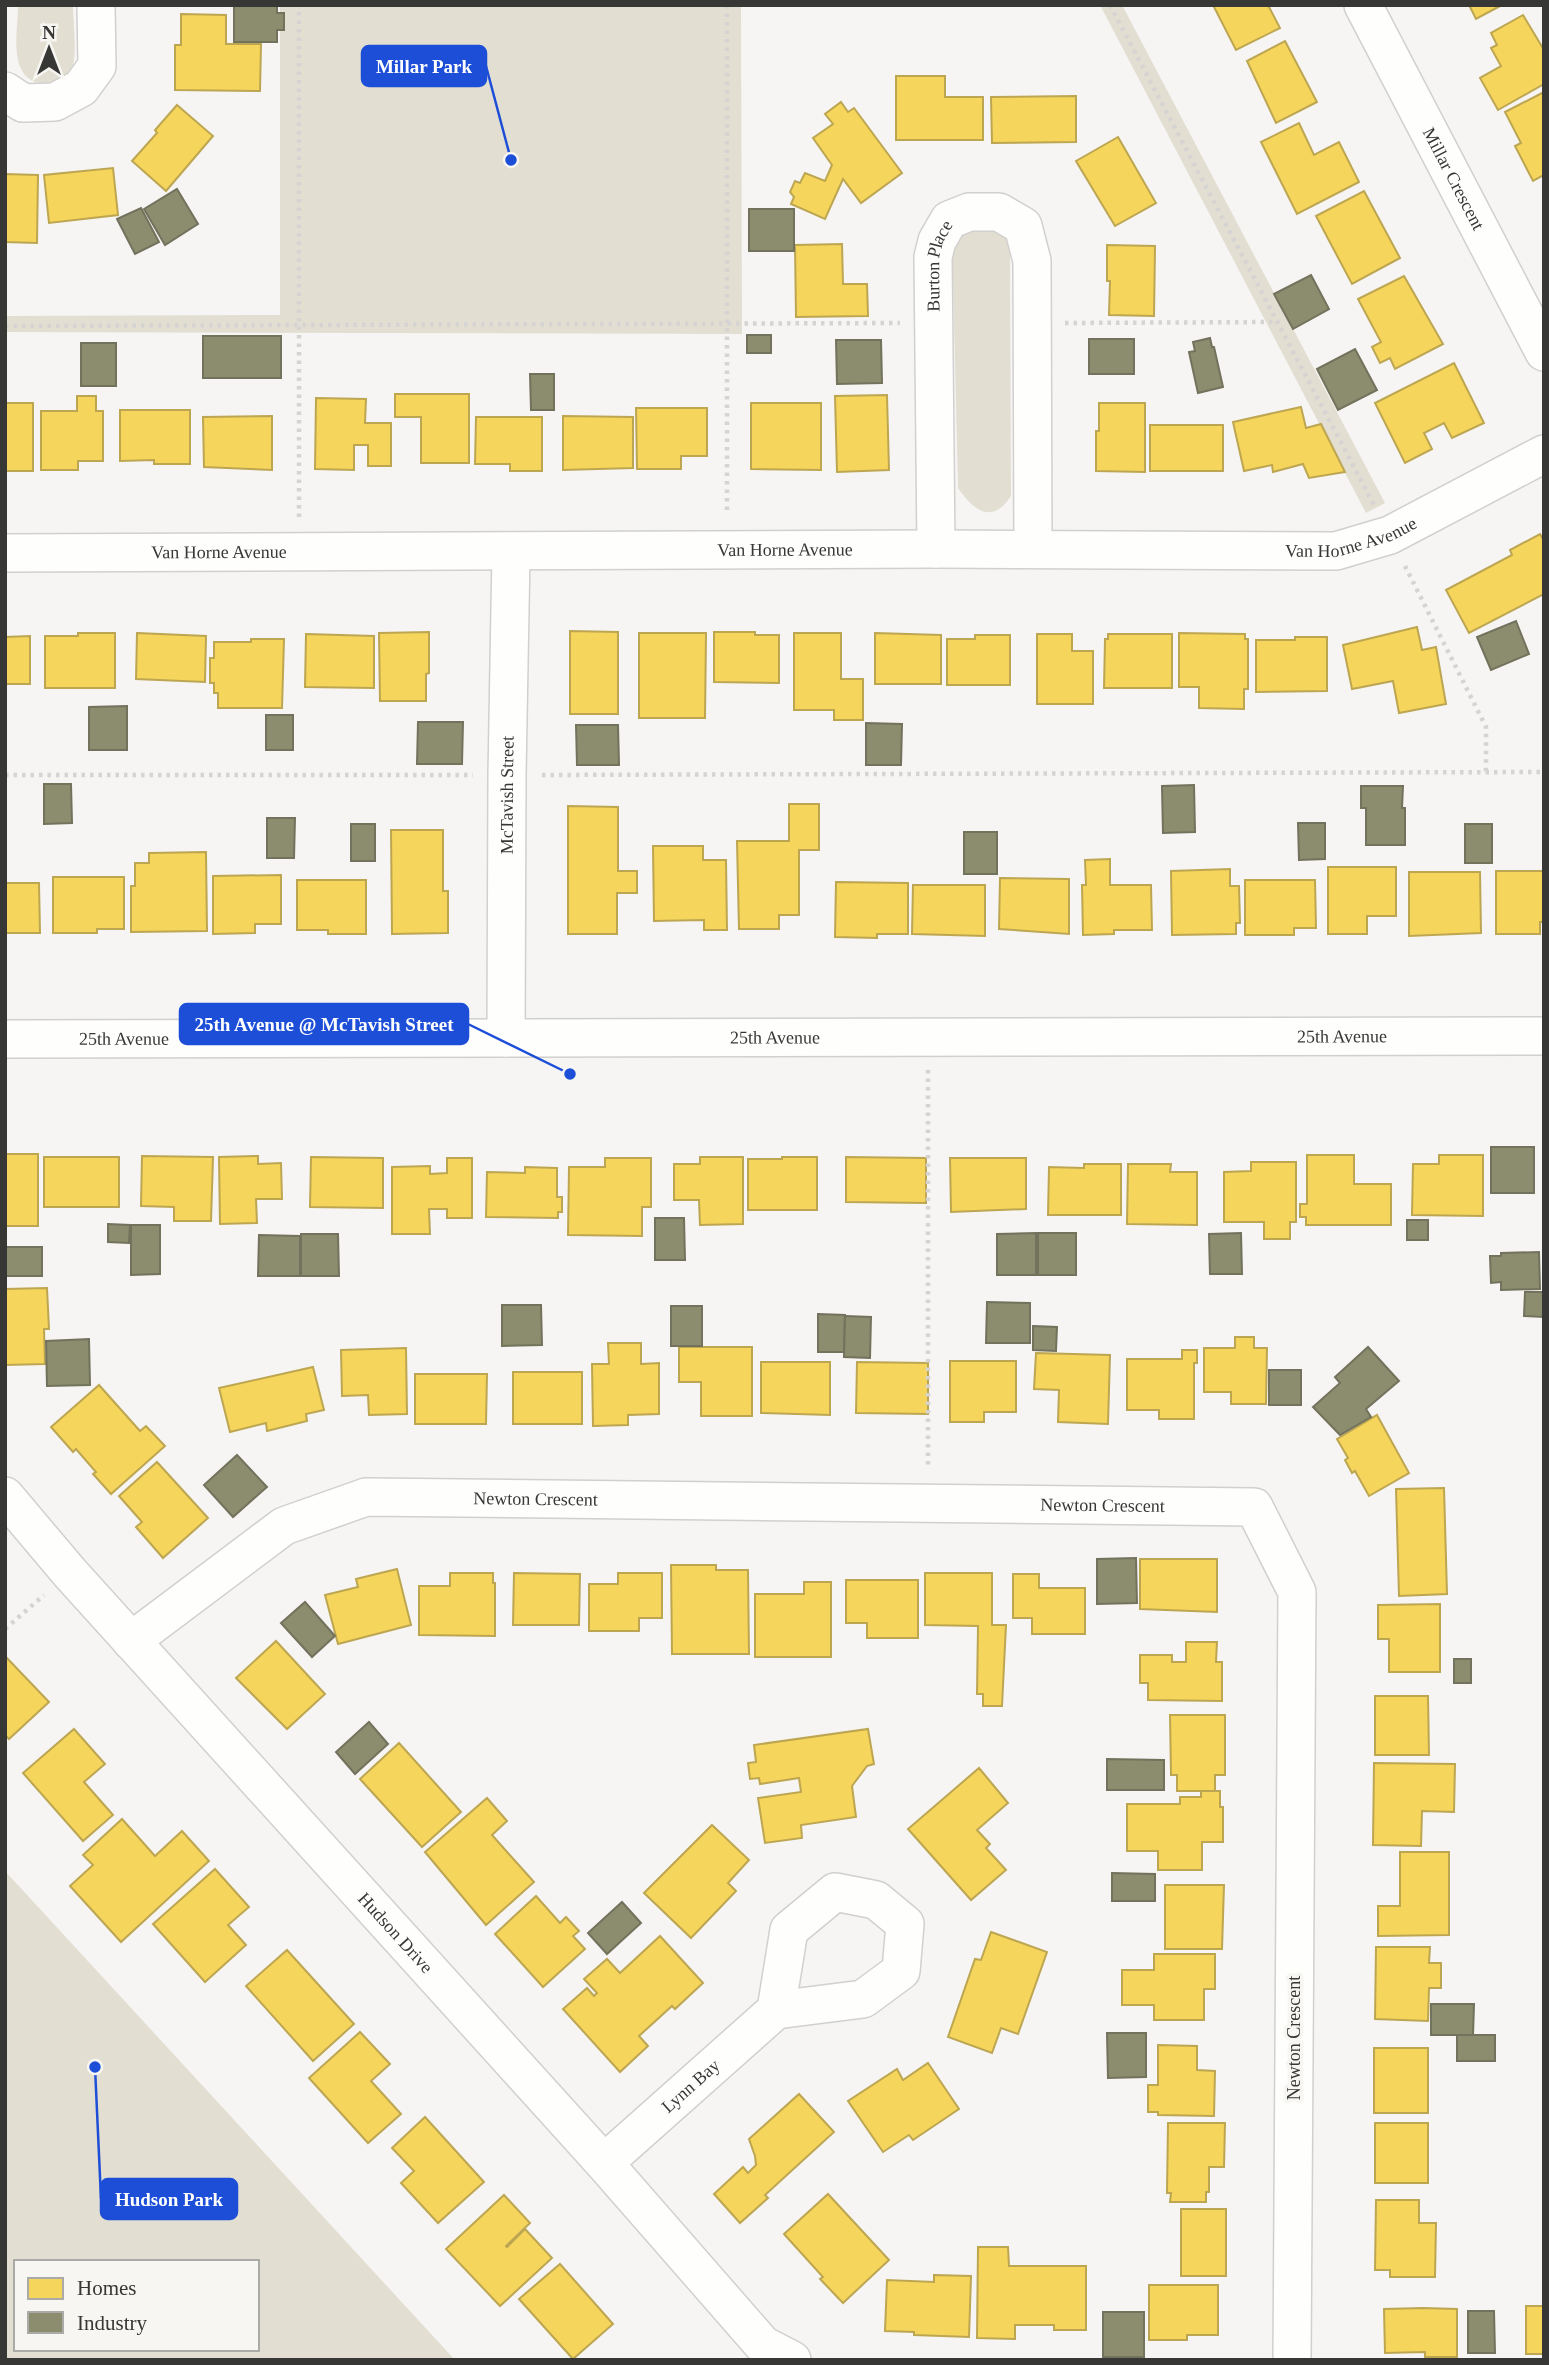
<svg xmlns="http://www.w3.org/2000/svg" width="1549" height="2365" font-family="'Times New Roman',serif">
  <rect width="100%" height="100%" fill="#f6f5f3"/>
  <!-- green -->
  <g fill="#e2ded1" fill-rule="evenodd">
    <path d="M18,5H73C73,21 77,52 73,66C71,74 61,82 54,84C48,86 43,85 38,83C8,74 18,31 18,5Z"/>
    <path d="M280,5H741L742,334L5,332V316L280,315Z"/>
    <path d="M1100,5H1122L1385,503L1366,513Z"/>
    <path d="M989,220L1010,240L1011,496C992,525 974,511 958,488L952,237Z"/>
    <path d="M5,1871L455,2360H5ZM16,2262H257V2349H16Z"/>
  </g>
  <!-- homes -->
  <g fill="#f6d55c" stroke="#bda651" stroke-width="2">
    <path d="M1213,5H1268L1280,28L1236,50Z"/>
    <path d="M1469,5H1502L1476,19Z"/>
    <path d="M181,14L226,15V44H261L260,91L175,90V45H181Z"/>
    <path d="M1523,15L1544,50V84L1498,110L1480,78L1501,66L1491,48L1497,45L1491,33Z"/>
    <path d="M1285,41L1317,102L1276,123L1247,61Z"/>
    <path d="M896,76H945V97H983V140H896Z"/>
    <path d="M1544,92V175L1533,181L1515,146L1521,143L1505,112Z"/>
    <path d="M1076,96V142L992,143L991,97Z"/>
    <path d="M841,102L848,112L854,108L902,173L861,203L843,179L825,219L791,204L794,197L790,192L795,181L800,183L805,173L825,181L832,165L813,138L833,124L825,114Z"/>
    <path d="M177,105L213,136L166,191L132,161L157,133L155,130Z"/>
    <path d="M1299,123L1314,155L1339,142L1359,182L1297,214L1261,142Z"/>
    <path d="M1118,137L1156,203L1115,226L1076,161Z"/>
    <path d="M113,168L118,215L49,223L44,175Z"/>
    <path d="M5,174L38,175L37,243L5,242Z"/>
    <path d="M1364,191L1400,258L1352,284L1316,216Z"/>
    <path d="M842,244L843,284H867L868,316L796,317L795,245Z"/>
    <path d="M1107,245L1155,246L1154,316L1109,315L1110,281H1107Z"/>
    <path d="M1404,276L1443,344L1395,369L1390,358L1380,363L1372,347L1381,342L1358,299Z"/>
    <path d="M1454,363L1484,423L1452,438L1444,423L1424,433L1432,449L1405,463L1375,403Z"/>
    <path d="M395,394H469V463H421V417H395Z"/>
    <path d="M887,395L889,470L837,472L835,396Z"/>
    <path d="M77,396H96V411H103V461H78V470H41V411H77Z"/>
    <path d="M316,398L366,399L365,423H391V466H368V445H354V470L315,469Z"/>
    <rect x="5" y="403" width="28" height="68"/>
    <path d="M751,403H821V470L751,469Z"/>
    <path d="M1099,403H1145V472L1096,471V431H1099Z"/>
    <path d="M1301,407L1306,428L1321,424L1345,472L1309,478L1303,464L1273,472L1272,465L1244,471L1233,422Z"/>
    <path d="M636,408H707V456H681V469H637Z"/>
    <path d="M120,410H190V464H154V460L120,461Z"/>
    <path d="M272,416V470L204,467L203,417Z"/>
    <path d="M563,416L633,417V468L563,470Z"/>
    <path d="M476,417H542V471H510V464H475Z"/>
    <rect x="1150" y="425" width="73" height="46"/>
    <path d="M1540,534L1544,541V594L1469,633L1446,590L1512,555L1510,550Z"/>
    <path d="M1417,627L1422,650L1436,647L1446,704L1399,713L1393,681L1352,689L1343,645Z"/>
    <path d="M570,631L618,632V714H570Z"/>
    <path d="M429,632V673L426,674V701H380L379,633Z"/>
    <path d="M714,632H755V635H779V683L714,682Z"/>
    <path d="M78,633H115V688H45V636H78Z"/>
    <path d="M137,633L206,636L205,682L136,679Z"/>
    <path d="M639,633H706L705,718H639Z"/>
    <path d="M794,633H841V679H863V720H834V710H794Z"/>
    <path d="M875,633L941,635V684H875Z"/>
    <path d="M1179,633L1245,634V639H1248V689H1244V709L1199,708V687H1179Z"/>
    <path d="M306,634L374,636V688L305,687Z"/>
    <path d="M1037,634H1072V651H1093V704H1037Z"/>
    <path d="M1108,634H1172V688H1104L1105,639H1108Z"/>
    <path d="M975,635H1010V685H947V639H975Z"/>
    <path d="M30,636V684H5V637Z"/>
    <path d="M1295,637H1327V691L1256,692V640H1295Z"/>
    <path d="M251,639H284L282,708H218V693H214V683H210V658H214V642H251Z"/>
    <path d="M789,804H819V850H799V915H779V929H739L737,841H789Z"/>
    <path d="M568,806L618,807V871H637V893H617V934H568Z"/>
    <path d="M391,830H443V891H448V933L392,934Z"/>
    <path d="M653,846H703V860H726L727,930H704V920L654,921Z"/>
    <path d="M206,852L207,931L131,932V886H135V863H149V853Z"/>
    <path d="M1110,859V885H1151L1152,930H1114V934L1083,935L1082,885H1086L1085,860Z"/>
    <path d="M1328,867H1396V916H1367V934H1328Z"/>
    <path d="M1230,869V886H1239L1240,923H1236V934L1172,935L1171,871Z"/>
    <path d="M1496,871H1544V922H1540V934H1496Z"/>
    <path d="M1409,872H1480L1481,933L1409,936Z"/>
    <path d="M281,875V924H255V933L213,934V876Z"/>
    <path d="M53,877H124V929H97V933H53Z"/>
    <path d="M1000,878L1069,879V934L999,929Z"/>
    <path d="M297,880H366V934H328V930H297Z"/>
    <path d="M1245,880H1315L1316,928H1294V935H1245Z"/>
    <path d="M836,882L908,883V934H877V938L835,937Z"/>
    <path d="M5,883H39L40,933H5Z"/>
    <path d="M913,885H985V936L912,934Z"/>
    <rect x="5" y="1154" width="33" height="72"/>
    <path d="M1307,1155H1354V1184H1391V1225H1306V1217H1300V1204H1307Z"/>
    <path d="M1439,1155H1483V1216L1412,1215L1413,1164H1439Z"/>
    <path d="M142,1156L213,1157L211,1221H174V1207L141,1206Z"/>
    <path d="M258,1156V1164L281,1163L282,1199H256L257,1223L220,1224L219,1157Z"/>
    <rect x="44" y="1157" width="75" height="50"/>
    <path d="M311,1157L383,1158V1208L310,1207Z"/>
    <path d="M700,1157H743V1224L700,1225L699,1200H674V1164H700Z"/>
    <path d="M782,1157H817V1210H748V1159H782Z"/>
    <path d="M846,1157L926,1158V1203L846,1202Z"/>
    <path d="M447,1158H472V1218H447V1209H429L430,1234H392V1167L430,1166V1174L447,1173Z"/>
    <path d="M605,1158H651V1207H642V1236L568,1235L569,1167H605Z"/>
    <path d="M950,1158H1026V1209L951,1212Z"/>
    <path d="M1251,1162H1296V1222H1290V1239H1264V1222H1224V1172L1251,1171Z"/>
    <path d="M1084,1164H1121V1215H1048L1049,1167L1084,1168Z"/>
    <path d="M1128,1164H1171L1170,1172H1197V1225L1127,1224Z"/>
    <path d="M525,1167L557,1168V1197H562V1212H558V1218L486,1217L487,1172L525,1173Z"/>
    <path d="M47,1288L49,1329H44L45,1364L5,1365V1289Z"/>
    <path d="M1235,1337H1254V1348H1267L1266,1404H1231V1392H1204V1348H1235Z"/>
    <path d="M608,1343H641V1364L659,1363V1414L628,1415V1425L593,1426L592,1364H609Z"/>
    <path d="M679,1347H752V1416H701V1382H679Z"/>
    <path d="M406,1348L407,1414L369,1415L368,1395L342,1396L341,1350Z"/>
    <path d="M1182,1350H1197V1363H1194V1419H1159V1410H1127V1359H1182Z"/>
    <path d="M1036,1353L1110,1355L1108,1424L1058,1422L1059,1390L1034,1389Z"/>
    <path d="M950,1361H1016V1412H984V1422H950Z"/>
    <path d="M761,1362H830V1415L761,1413Z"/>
    <path d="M857,1362L928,1363V1414L856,1413Z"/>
    <path d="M313,1367L324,1410L306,1414L307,1421L267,1431L266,1423L230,1432L219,1388Z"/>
    <rect x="513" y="1372" width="69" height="52"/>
    <path d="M415,1374H487L486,1424H415Z"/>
    <path d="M99,1385L140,1431L146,1426L165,1446L111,1494L93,1474L96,1472L76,1449L73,1452L51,1427Z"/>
    <path d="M1377,1415L1409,1473L1369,1496L1355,1471L1352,1473L1345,1460L1348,1458L1337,1439Z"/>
    <path d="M157,1462L208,1518L163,1558L136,1527L142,1522L119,1496Z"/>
    <path d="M1444,1488L1447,1594L1399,1596L1396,1489Z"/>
    <path d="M1140,1559H1217V1612L1140,1609Z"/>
    <path d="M671,1565H716V1570H748L749,1654H672Z"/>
    <path d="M397,1569L411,1625L338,1644L325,1595L358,1587L356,1579Z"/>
    <path d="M450,1573H493V1583H495V1636L419,1635V1586H450Z"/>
    <path d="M514,1573L580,1574L579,1625H513Z"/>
    <path d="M618,1573H662V1618H639V1631H589V1584H618Z"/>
    <path d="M925,1573H992V1625H1006L1002,1706H983V1694H977L978,1626L925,1625Z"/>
    <path d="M1013,1574H1039V1588H1085V1634H1032V1618H1013Z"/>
    <path d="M846,1580H918V1638H867V1623H846Z"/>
    <path d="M804,1582H831V1657H755V1594H804Z"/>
    <path d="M1440,1604V1672H1389V1639H1378V1605Z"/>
    <path d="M276,1641L325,1694L287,1729L236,1678Z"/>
    <path d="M1186,1642H1217L1216,1662H1222V1701L1148,1700V1683H1140V1655H1172V1662H1186Z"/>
    <path d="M5,1656L49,1702L9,1739L5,1735Z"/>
    <path d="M1375,1696H1428L1429,1755H1375Z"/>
    <path d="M1170,1715H1225V1775H1215V1791H1177V1775H1171Z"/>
    <path d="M74,1729L105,1764L84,1782L113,1815L83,1841L23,1773Z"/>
    <path d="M868,1729L874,1764L867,1766L852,1786L856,1817L801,1825L802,1838L765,1843L758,1798L801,1792L799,1778L760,1784L759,1778L750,1779L748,1763L756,1762L754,1745Z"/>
    <path d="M399,1743L461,1812L422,1847L360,1779Z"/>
    <path d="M1374,1763L1455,1764L1454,1812L1422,1811L1421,1846L1373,1845Z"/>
    <path d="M979,1768L1008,1803L977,1830L990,1844L986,1848L1006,1870L971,1900L908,1829Z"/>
    <path d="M1201,1791H1220V1807H1223V1842H1202V1870H1158V1851H1127V1804H1180V1797H1201Z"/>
    <path d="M487,1798L507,1821L492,1835L534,1882L486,1925L425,1852Z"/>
    <path d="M122,1819L155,1856L182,1831L209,1861L121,1942L70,1886L93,1865L83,1855Z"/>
    <path d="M712,1825L749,1860L728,1883L736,1891L691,1938L644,1893Z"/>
    <path d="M1400,1852H1449V1935L1378,1936V1906H1400Z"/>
    <path d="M215,1869L249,1907L228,1925L246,1945L205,1982L153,1924Z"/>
    <path d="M1165,1885H1224L1222,1949H1165Z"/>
    <path d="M536,1896L560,1923L566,1917L579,1931L573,1936L585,1949L543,1987L495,1934Z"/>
    <path d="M991,1932L1047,1952L1018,2034L1001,2028L992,2053L948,2037L975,1959L981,1960Z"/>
    <path d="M660,1936L703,1983L675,2009L672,2006L639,2036L648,2046L620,2072L563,2009L587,1988L594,1996L597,1993L584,1979L607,1959L620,1973Z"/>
    <path d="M1376,1947H1430L1429,1963H1441V1988H1429L1428,2021L1375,2019Z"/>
    <path d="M287,1950L354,2024L313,2061L246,1986Z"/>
    <path d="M1154,1954H1215V1989H1204V2020H1154V2005H1122V1970H1154Z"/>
    <path d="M360,2032L390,2064L371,2081L401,2114L368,2143L309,2078Z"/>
    <path d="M1158,2045L1197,2046V2070L1215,2071L1214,2116L1158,2115V2112H1148V2085H1158Z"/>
    <rect x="1374" y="2048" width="54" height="65"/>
    <path d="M928,2063L959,2109L913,2140L909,2135L883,2152L848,2101L897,2069L903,2080Z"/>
    <path d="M799,2094L834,2132L765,2195L768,2198L740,2223L714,2194L743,2167L748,2173L756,2165L755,2156L749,2139Z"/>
    <path d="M425,2117L484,2182L438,2223L401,2183L414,2171L392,2148Z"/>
    <path d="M1168,2123H1225L1224,2167H1209V2192H1206V2202H1170L1171,2193H1167Z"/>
    <rect x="1375" y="2123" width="53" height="60"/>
    <path d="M828,2194L889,2260L843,2303L820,2279L823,2277L784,2234Z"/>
    <path d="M504,2195L530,2223L506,2246L507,2247L525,2229L552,2258L500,2306L446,2249Z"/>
    <path d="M1376,2200H1419V2223H1436L1435,2277H1390V2270H1375Z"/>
    <rect x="1181" y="2209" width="45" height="67"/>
    <path d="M978,2247H1008L1009,2266H1086V2330H1054V2325H1015V2339L977,2338Z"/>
    <path d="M560,2264L613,2324L573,2359L519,2299Z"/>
    <path d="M934,2275L971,2276L969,2337L914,2335V2332L885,2331L887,2280L934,2282Z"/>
    <path d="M1149,2285H1218V2335H1187V2340H1149Z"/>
    <rect x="1526" y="2306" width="18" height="48"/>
    <path d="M1423,2308L1457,2309V2357H1425V2352L1385,2353L1384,2309Z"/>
  </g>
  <!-- industry -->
  <g fill="#8c8c6e" stroke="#72725d" stroke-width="2">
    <path d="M234,5H277V13H284V30H277V42H234Z"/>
    <path d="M177,189L198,224L165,245L144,209Z"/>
    <path d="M141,208L159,242L135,254L117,219Z"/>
    <rect x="749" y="209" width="45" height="42"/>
    <path d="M1311,275L1329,309L1293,329L1274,294Z"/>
    <rect x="747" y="335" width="24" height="18"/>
    <rect x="203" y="336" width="78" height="42"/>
    <path d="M1210,338L1212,347H1214L1223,387L1198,393L1189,352L1195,351L1193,342Z"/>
    <rect x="1089" y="339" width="45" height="35"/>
    <path d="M836,340H881L882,383L837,384Z"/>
    <rect x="81" y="343" width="35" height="43"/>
    <path d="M1355,349L1377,390L1338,410L1317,369Z"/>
    <path d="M530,374H554V410H531Z"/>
    <path d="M1516,621L1529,654L1491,670L1477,637Z"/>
    <path d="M127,706V750H89V707Z"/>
    <rect x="266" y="715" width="27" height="35"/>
    <path d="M418,722H463L462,764H417Z"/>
    <path d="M866,723L902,724L901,765H866Z"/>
    <path d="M576,725H618L619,765H577Z"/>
    <path d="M44,784H71L72,823L44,824Z"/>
    <path d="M1194,785L1195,832L1163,833L1162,786Z"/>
    <path d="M1361,786H1403L1402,808H1405V845H1366V808H1361Z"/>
    <path d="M267,818H295L294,858H267Z"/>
    <path d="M1298,823H1325V859L1299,860Z"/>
    <rect x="351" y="824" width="24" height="37"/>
    <rect x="1465" y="824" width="27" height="39"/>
    <rect x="964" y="832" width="33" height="42"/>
    <rect x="1491" y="1147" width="43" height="46"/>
    <path d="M655,1218H684L685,1260H655Z"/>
    <rect x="1407" y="1220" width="21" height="20"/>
    <path d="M108,1224L130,1225L129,1243L108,1242Z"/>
    <path d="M131,1225H160V1274L131,1275Z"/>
    <path d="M1036,1233V1275H997V1234Z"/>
    <rect x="1038" y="1233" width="38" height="42"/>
    <path d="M1241,1233L1242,1274H1210L1209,1234Z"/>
    <path d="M301,1234H338L339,1276H301Z"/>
    <path d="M259,1235L300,1236V1276H258Z"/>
    <rect x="5" y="1247" width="37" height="29"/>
    <path d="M1539,1252L1540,1289L1501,1290V1282L1491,1283L1490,1256H1501V1253Z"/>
    <path d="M1525,1292H1544V1317L1524,1316Z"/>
    <path d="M987,1302L1030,1303V1343H986Z"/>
    <path d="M502,1305H541L542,1345L502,1346Z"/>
    <rect x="671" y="1306" width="31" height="40"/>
    <path d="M818,1314L845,1315L844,1352H818Z"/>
    <path d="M845,1316L871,1317L870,1358L844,1357Z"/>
    <path d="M1033,1326L1057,1327L1056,1351L1033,1350Z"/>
    <path d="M89,1339L90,1385L47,1386L46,1341Z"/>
    <path d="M1368,1347L1399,1381L1366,1409L1371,1417L1340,1435L1313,1407L1340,1383L1335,1377Z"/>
    <rect x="1269" y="1370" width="32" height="35"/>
    <path d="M237,1455L267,1487L233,1517L204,1485Z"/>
    <path d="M1136,1558L1137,1603L1097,1604V1559Z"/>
    <path d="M305,1602L335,1636L312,1657L281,1623Z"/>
    <rect x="1454" y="1659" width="17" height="24"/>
    <path d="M369,1722L388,1744L355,1774L336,1752Z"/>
    <path d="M1107,1759L1164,1760V1790H1107Z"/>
    <path d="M1112,1873L1155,1874V1901H1112Z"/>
    <path d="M622,1902L641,1923L607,1954L588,1933Z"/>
    <path d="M1431,2004H1474L1473,2035H1431Z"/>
    <path d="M1107,2033H1146V2077L1108,2078Z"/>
    <rect x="1457" y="2035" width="38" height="26"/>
    <path d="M1468,2311H1494L1495,2353H1468Z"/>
    <rect x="1103" y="2312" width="41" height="45"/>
  </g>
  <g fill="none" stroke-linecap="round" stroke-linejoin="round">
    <!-- minor casing -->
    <g stroke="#d1d0cf" stroke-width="40">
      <g id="minor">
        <path id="s1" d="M1363,5L1544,352"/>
        <path d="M5,91L23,103L55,102L81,88L97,66L96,5"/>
        <path id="s2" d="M936,549L933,257L937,241L949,220L969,212H999L1023,226L1032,261L1033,549"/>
        <path id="s3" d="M5,553L936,549L1336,551L1390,535L1544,454"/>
        <path id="s4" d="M506,1038L507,775L511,553"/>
        <path id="s5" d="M5,1039L1544,1036"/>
        <path id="s6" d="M5,1496L70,1573L604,2163L763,2345L792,2360"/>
        <path id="s7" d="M131,1641L284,1526L366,1497L1254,1507L1297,1592L1292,2360"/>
        <path id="s8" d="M604,2163L776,2010L863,1999L901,1971L905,1924L876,1900L835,1892L789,1930L776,2010"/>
      </g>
    </g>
    <!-- path -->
    <g stroke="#d5d4d3" stroke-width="4.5" stroke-dasharray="3.5 5" stroke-linecap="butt">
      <path d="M727,5V514"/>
      <path d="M1110,5L1374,505"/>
      <path d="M1065,323L1276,322"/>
      <path d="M5,326L900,323"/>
      <path d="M299,517V5"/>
      <path d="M1405,566L1486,727V773"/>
      <path d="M5,775H473"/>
      <path d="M542,775L1544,772"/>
      <path d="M928,1070V1467"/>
      <path d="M5,1629L44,1595"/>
    </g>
    <!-- minor -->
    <use href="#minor" stroke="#fefefd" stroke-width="37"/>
  </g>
  <g text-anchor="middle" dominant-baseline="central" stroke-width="7" stroke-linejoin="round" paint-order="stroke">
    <!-- street labels -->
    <g font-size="18" fill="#373736" stroke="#f7f6f2">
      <text stroke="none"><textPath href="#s1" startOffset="196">Millar Crescent</textPath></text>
      <text stroke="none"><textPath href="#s2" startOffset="284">Burton Place</textPath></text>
      <text stroke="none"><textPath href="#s3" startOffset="1348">Van Horne Avenue</textPath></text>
      <text stroke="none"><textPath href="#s3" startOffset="780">Van Horne Avenue</textPath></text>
      <text stroke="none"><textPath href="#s3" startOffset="214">Van Horne Avenue</textPath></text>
      <text stroke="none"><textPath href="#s4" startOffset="243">McTavish Street</textPath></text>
      <text stroke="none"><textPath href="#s5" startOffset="1337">25th Avenue</textPath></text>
      <text stroke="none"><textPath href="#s5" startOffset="770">25th Avenue</textPath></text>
      <text stroke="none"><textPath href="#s5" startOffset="119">25th Avenue</textPath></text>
      <text stroke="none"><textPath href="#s7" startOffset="448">Newton Crescent</textPath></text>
      <text stroke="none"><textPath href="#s7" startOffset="1015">Newton Crescent</textPath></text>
      <text stroke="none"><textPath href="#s6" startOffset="586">Hudson Drive</textPath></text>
      <text transform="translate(1294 2038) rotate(-90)">Newton Crescent</text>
      <text stroke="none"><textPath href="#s8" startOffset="116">Lynn Bay</textPath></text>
    </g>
  </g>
  <!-- callouts -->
  <path fill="none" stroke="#1d4ed8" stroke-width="2.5" d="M511 160L486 66M570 1074L468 1024M95 2067L101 2199"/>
  <g fill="#1d4ed8" stroke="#f7f6f2" stroke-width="2.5">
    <circle cx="511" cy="160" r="7"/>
    <circle cx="570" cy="1074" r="7"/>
    <circle cx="95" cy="2067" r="7"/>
  </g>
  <g fill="#1d4ed8" stroke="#1d4ed8" stroke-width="2.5">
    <rect x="362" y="46" width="124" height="40" rx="7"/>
    <rect x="180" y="1004" width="288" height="40" rx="7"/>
    <rect x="101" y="2179" width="136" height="40" rx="7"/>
  </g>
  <g font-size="19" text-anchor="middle" font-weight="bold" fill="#fff">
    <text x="424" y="73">Millar Park</text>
    <text x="324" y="1031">25th Avenue @ McTavish Street</text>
    <text x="169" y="2206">Hudson Park</text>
  </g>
  <!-- border -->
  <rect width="1549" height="2365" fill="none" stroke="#373736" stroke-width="14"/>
  <!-- legend -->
  <rect x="14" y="2260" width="245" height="91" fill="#f7f6f2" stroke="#aaaaa7" stroke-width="2"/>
  <rect x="28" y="2278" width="35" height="21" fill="#f6d55c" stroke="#aaaaa7" stroke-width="2"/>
  <text x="77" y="2295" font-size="21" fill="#373736">Homes</text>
  <rect x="28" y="2312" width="35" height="21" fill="#8c8c6e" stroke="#aaaaa7" stroke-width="2"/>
  <text x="77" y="2330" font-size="21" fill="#373736">Industry</text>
  <!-- north arrow -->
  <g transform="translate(49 49)" stroke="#f7f6f2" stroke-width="5" paint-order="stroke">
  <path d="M0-5L12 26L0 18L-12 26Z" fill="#373736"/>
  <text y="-10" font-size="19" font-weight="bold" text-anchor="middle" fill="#373736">N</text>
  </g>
</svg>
